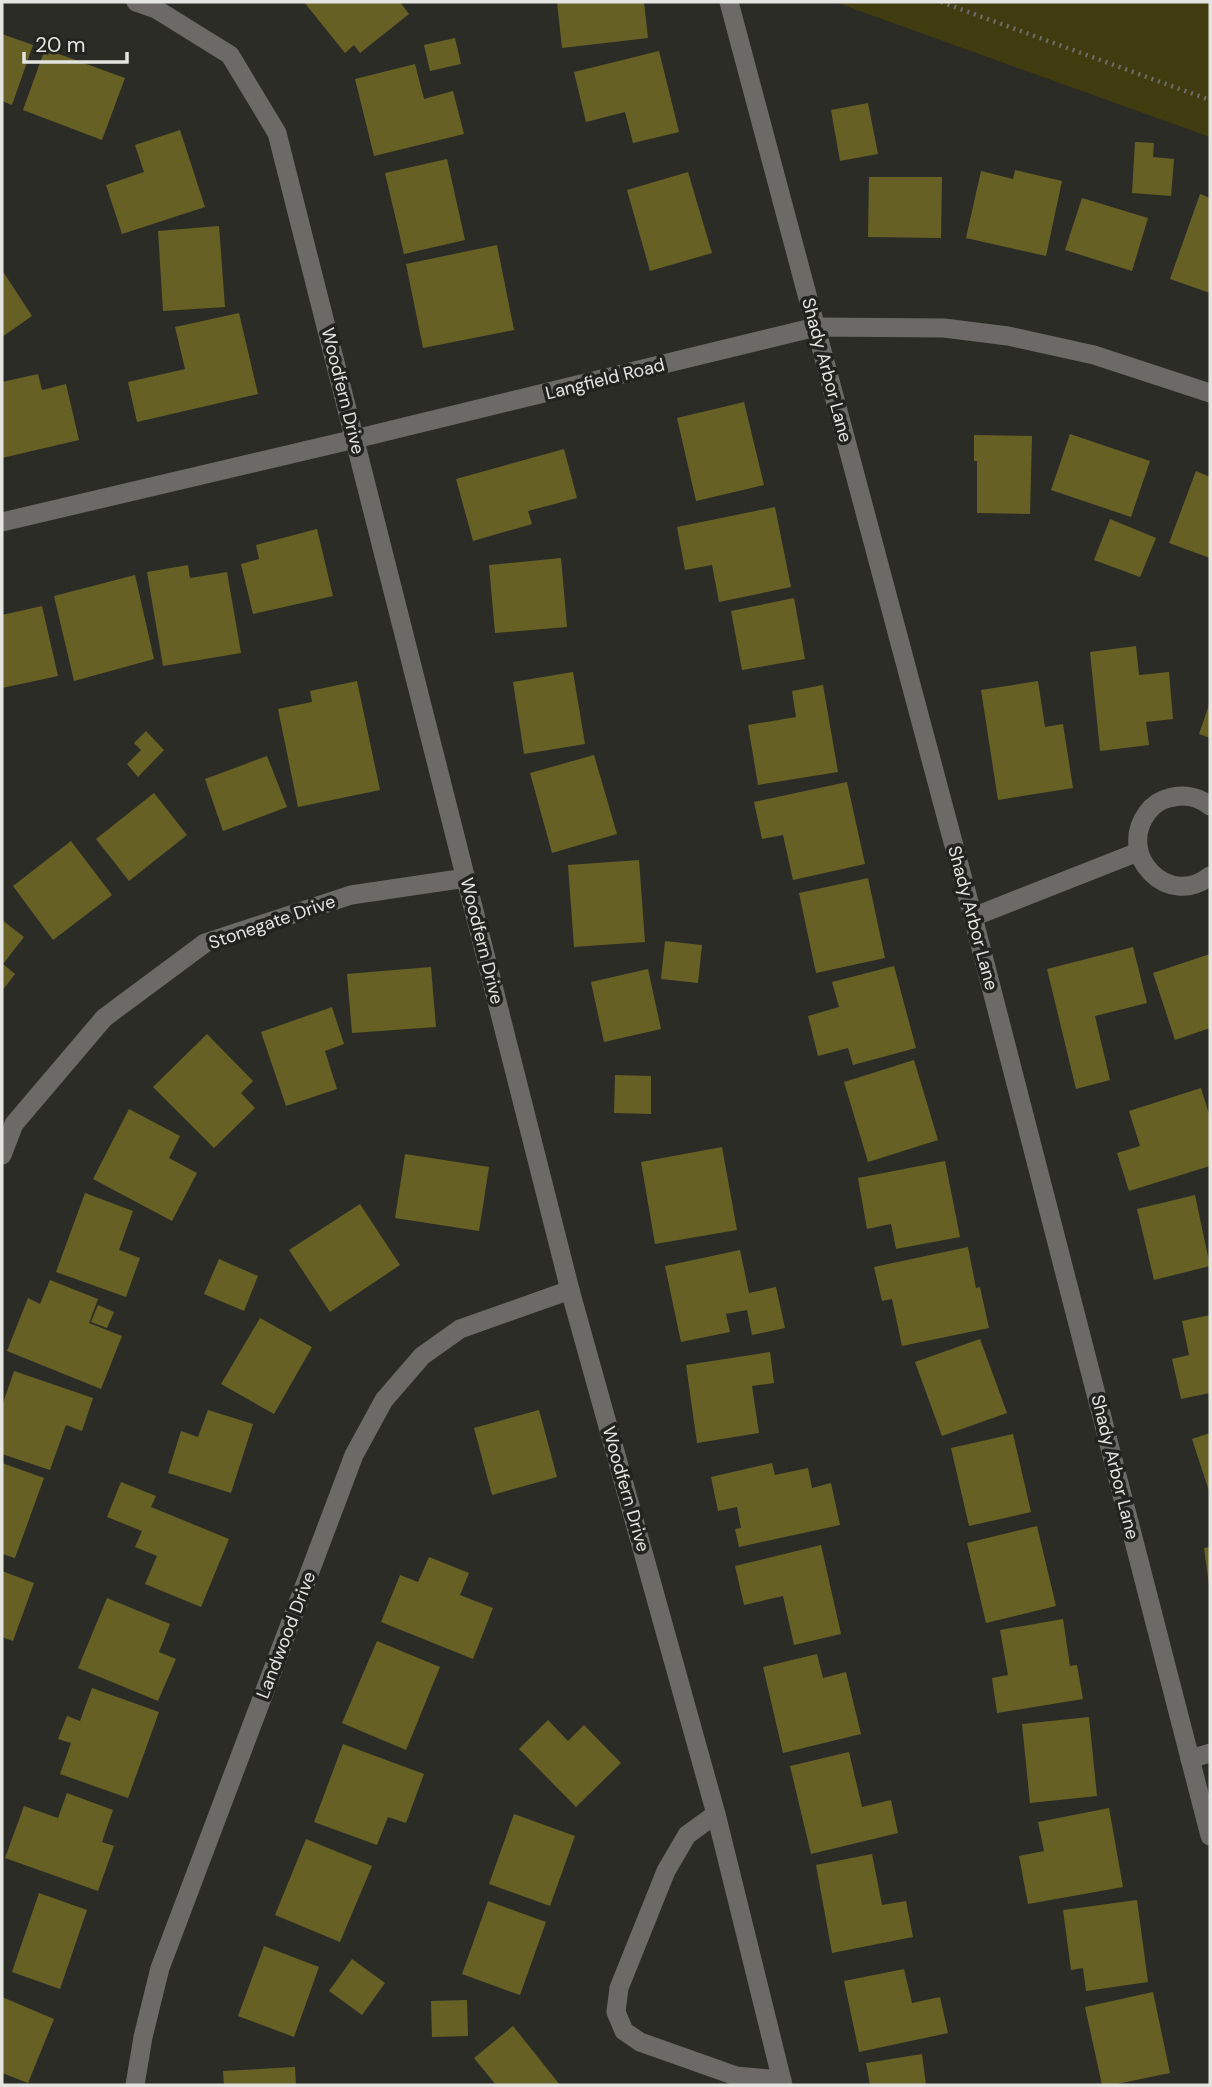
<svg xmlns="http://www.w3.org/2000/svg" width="1212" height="2087" font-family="'DM Sans',sans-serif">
  <rect width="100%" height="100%" fill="#2c2c27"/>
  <!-- green -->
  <path fill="#413c10" d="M835,2H1210V137Z"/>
  <!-- building -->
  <g fill="#666025">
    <path d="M304,2H400L409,14L360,53L354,45L345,53Z"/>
    <path d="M557,2H644L648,38L562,48Z"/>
    <path d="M2,34L33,45L12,105L2,101Z"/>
    <path d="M455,38L461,64L430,71L424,45Z"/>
    <path d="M45,49L125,78L102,140L23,110Z"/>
    <path d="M659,51L679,132L633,143L625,112L586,122L574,72Z"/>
    <path d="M415,64L424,99L453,91L464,134L374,156L355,79Z"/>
    <path d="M868,103L878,154L840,161L831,110Z"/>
    <path d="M180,130L205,207L122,234L106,185L144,172L135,145Z"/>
    <path d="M1135,142L1154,143L1153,157L1174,159L1171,196L1132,193Z"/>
    <path d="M447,159L465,240L404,254L385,173Z"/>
    <path d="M1015,170L1062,181L1046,256L966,238L981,171L1013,179Z"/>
    <path d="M688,172L712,253L650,271L627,190Z"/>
    <path d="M869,177H942L941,238L868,237Z"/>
    <path d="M1200,194L1210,198V293L1170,279Z"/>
    <path d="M1082,198L1148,218L1132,271L1065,250Z"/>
    <path d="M219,226L225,307L163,311L158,231Z"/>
    <path d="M497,245L514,330L423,348L406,264Z"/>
    <path d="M2,270L32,316L2,337Z"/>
    <path d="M239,313L258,394L137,422L128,382L185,369L175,327Z"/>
    <path d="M38,374L42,390L66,384L79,440L2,458V382Z"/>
    <path d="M744,402L764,485L696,501L677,418Z"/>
    <path d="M1070,434L1150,461L1131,517L1051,490Z"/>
    <path d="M974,435L1032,436L1030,514L977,513V461H974Z"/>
    <path d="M564,449L577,498L528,511L532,524L473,541L456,479Z"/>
    <path d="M1196,471L1210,477V558L1169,543Z"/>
    <path d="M775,507L791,587L719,602L712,565L685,570L677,527Z"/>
    <path d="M1110,519L1156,538L1140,577L1094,560Z"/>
    <path d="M317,529L333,596L253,614L241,564L259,559L256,545Z"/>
    <path d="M561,558L567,627L495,633L489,565Z"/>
    <path d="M188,565L190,578L227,572L241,653L163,666L147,572Z"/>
    <path d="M135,575L154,659L74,681L54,596Z"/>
    <path d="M794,598L805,659L742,670L731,611Z"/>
    <path d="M42,606L58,676L2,688V615Z"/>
    <path d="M1136,646L1139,675L1169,672L1173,719L1146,722L1149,745L1100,751L1090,652Z"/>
    <path d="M573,672L585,744L524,754L513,682Z"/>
    <path d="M357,681L380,790L298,807L278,709L312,702L310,691Z"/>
    <path d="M1038,681L1045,727L1063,724L1073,788L998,800L981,690Z"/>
    <path d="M823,685L838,772L758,785L748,725L796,717L792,691Z"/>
    <path d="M1210,702V738L1199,734Z"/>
    <path d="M146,731L164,750L138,777L127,764L141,750L134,743Z"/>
    <path d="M594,755L617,834L552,853L530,773Z"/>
    <path d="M267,756L287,807L223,831L205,779Z"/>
    <path d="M847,782L865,864L793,880L783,835L762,839L754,802Z"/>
    <path d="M154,793L187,835L129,881L96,839Z"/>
    <path d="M71,841L112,895L53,940L13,886Z"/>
    <path d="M639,860L645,942L574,947L568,865Z"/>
    <path d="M868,878L885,958L816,973L799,893Z"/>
    <path d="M2,920L24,937L3,964L15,974L2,991Z"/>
    <path d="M665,941L702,945L698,983L661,979Z"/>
    <path d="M1133,947L1147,1003L1095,1016L1110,1080L1076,1089L1047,969Z"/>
    <path d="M1210,954V1028L1175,1040L1153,973Z"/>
    <path d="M894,966L916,1048L853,1065L848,1048L818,1056L808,1016L839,1007L832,982Z"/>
    <path d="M431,967L436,1027L352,1033L347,974Z"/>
    <path d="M648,969L661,1029L604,1042L591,982Z"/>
    <path d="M332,1007L344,1044L325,1051L337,1089L286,1106L261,1032Z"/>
    <path d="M207,1034L253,1081L241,1093L255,1108L214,1148L153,1087Z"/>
    <path d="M914,1060L938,1140L868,1162L844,1082Z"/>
    <path d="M615,1075L651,1076V1114L614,1113Z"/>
    <path d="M1201,1088L1210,1117V1166L1129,1191L1117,1153L1140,1146L1129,1111Z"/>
    <path d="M129,1109L180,1136L169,1158L197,1173L172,1221L93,1179Z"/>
    <path d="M722,1147L737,1230L655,1244L641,1162Z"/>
    <path d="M405,1154L489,1167L479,1231L395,1218Z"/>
    <path d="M945,1161L960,1237L896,1249L891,1224L867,1229L858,1178Z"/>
    <path d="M85,1193L133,1211L119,1250L140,1258L126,1297L56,1272Z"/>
    <path d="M1195,1195L1210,1266L1154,1280L1137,1209Z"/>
    <path d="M360,1204L400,1265L330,1312L289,1250Z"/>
    <path d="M968,1247L976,1288L980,1287L989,1328L902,1346L892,1299L882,1301L874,1267Z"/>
    <path d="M740,1250L749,1293L776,1287L785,1328L752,1335L747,1310L726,1314L730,1332L681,1342L665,1266Z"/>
    <path d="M219,1259L258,1276L244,1311L204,1294Z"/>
    <path d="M50,1280L98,1299L89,1323L122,1336L101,1389L7,1351L28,1298L40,1304Z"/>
    <path d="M98,1305L114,1312L107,1328L91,1322Z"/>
    <path d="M1210,1315V1393L1181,1399L1172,1359L1189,1355L1182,1321Z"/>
    <path d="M260,1318L312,1347L274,1414L221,1384Z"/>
    <path d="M980,1339L1007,1413L942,1436L915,1362Z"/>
    <path d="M770,1352L774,1383L752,1386L759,1433L697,1443L686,1365Z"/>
    <path d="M14,1371L93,1398L82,1431L66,1425L50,1470L2,1454V1406Z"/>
    <path d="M208,1410L253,1424L231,1493L168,1473L181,1431L198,1437Z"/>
    <path d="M539,1410L557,1477L492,1495L474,1428Z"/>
    <path d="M1210,1433V1494L1192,1439Z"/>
    <path d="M1013,1434L1031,1512L969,1526L951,1448Z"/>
    <path d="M2,1463L44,1478L15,1558L2,1554Z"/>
    <path d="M772,1463L775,1475L808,1468L812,1488L831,1483L840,1525L739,1547L735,1529L741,1528L737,1507L718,1511L711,1477Z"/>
    <path d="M121,1482L156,1496L151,1507L229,1539L201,1607L145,1584L157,1556L135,1547L142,1531L107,1517Z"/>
    <path d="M1037,1526L1056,1606L986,1623L967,1543Z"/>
    <path d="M821,1545L841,1634L794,1645L783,1596L744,1605L735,1566Z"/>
    <path d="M1210,1547V1585H1209L1204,1548Z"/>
    <path d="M429,1557L469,1573L460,1595L493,1608L473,1659L381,1622L400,1575L418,1582Z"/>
    <path d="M2,1571L34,1583L13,1641L2,1637Z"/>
    <path d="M107,1598L170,1624L159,1652L176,1659L158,1701L78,1668Z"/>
    <path d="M1063,1619L1070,1666L1077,1665L1083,1699L997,1713L992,1678L1008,1675L1000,1630Z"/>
    <path d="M377,1641L440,1667L406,1750L342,1723Z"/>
    <path d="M817,1654L823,1678L846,1672L861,1734L783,1753L763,1667Z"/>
    <path d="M92,1688L159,1712L128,1798L60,1774L71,1743L58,1739L67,1716L80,1721Z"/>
    <path d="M1089,1717L1097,1796L1030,1803L1022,1724Z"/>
    <path d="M548,1720L568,1741L584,1725L621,1763L576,1807L519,1749Z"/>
    <path d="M343,1744L424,1774L406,1823L388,1817L377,1845L314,1822Z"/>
    <path d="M849,1752L862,1807L891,1800L898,1833L811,1854L790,1766Z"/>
    <path d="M67,1793L113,1810L102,1842L114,1846L98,1891L5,1858L24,1806L58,1818Z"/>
    <path d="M1109,1808L1123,1887L1028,1904L1019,1856L1044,1851L1038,1822Z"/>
    <path d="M514,1814L575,1836L550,1906L489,1884Z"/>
    <path d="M306,1839L372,1866L340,1942L275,1915Z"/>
    <path d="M872,1854L882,1905L906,1901L913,1937L832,1953L816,1865Z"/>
    <path d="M39,1893L87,1910L60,1989L12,1972Z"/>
    <path d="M1137,1900L1148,1982L1086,1991L1083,1968L1071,1970L1063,1910Z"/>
    <path d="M488,1901L546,1922L520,1995L462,1974Z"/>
    <path d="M264,1946L319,1967L294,2037L238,2016Z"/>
    <path d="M352,1959L385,1983L362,2015L329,1991Z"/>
    <path d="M904,1969L912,2003L940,1997L948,2033L859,2052L844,1981Z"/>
    <path d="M1153,1992L1170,2073L1112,2085H1102L1085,2007Z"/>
    <path d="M2,1997L54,2019L28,2083L2,2073Z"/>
    <path d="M467,2000L468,2036L432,2037L431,2001Z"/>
    <path d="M513,2026L560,2085H496L474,2058Z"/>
    <path d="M922,2054L926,2085H870L866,2063Z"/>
    <path d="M295,2067L296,2085H224L223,2071Z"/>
  </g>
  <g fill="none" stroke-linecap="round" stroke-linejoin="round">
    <!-- path -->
    <path stroke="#6d6d69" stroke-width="4.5" stroke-dasharray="2 5" stroke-linecap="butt" d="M941,2L1210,100"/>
    <!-- minor -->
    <g stroke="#6b6a66" stroke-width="19">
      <path d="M136,2L156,9L230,55L277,133L570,1290L716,1814L783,2085"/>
      <path d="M729,2L973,917L1210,1836"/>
      <path d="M2,522L355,439L816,327L944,328L1008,336L1094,355L1210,393"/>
      <path d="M1210,806C1198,796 1183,794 1169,798C1160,800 1152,806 1147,813C1116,856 1169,909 1210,876"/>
      <path d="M973,917L1138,852"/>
      <path d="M2,1155L14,1124L104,1018L205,943L351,895L466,878"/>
      <path d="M1190,1759L1210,1753"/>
      <path d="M716,1814L687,1835L666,1871L619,1988L616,2012L624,2031L640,2042L736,2076L782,2080"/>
      <path d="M135,2085L143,2037L160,1968L354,1455L384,1400L422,1356L460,1329L570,1290"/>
    </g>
  </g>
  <g text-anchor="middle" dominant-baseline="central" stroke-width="7" stroke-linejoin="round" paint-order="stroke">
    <!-- street labels -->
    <g font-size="18" fill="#e4e4e1" stroke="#22221e">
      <text transform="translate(827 370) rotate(75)">Shady Arbor Lane</text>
      <text transform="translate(605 379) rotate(-14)">Langfield Road</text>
      <text transform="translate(343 391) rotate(76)">Woodfern Drive</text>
      <text transform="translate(973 918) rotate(75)">Shady Arbor Lane</text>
      <text transform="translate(272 922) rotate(-19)">Stonegate Drive</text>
      <text transform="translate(482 941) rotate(76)">Woodfern Drive</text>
      <text transform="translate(1115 1467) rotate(76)">Shady Arbor Lane</text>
      <text transform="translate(626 1489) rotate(74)">Woodfern Drive</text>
      <text transform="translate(286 1635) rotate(-69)">Landwood Drive</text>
    </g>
  </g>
  <!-- border -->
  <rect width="1212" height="2087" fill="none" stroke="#e4e4e1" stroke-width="7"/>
  <!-- scale -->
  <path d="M24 52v10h103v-10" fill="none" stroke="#e4e4e1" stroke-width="3.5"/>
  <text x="35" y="52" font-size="21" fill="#e4e4e1" stroke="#22221e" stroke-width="5" paint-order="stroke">20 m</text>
</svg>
